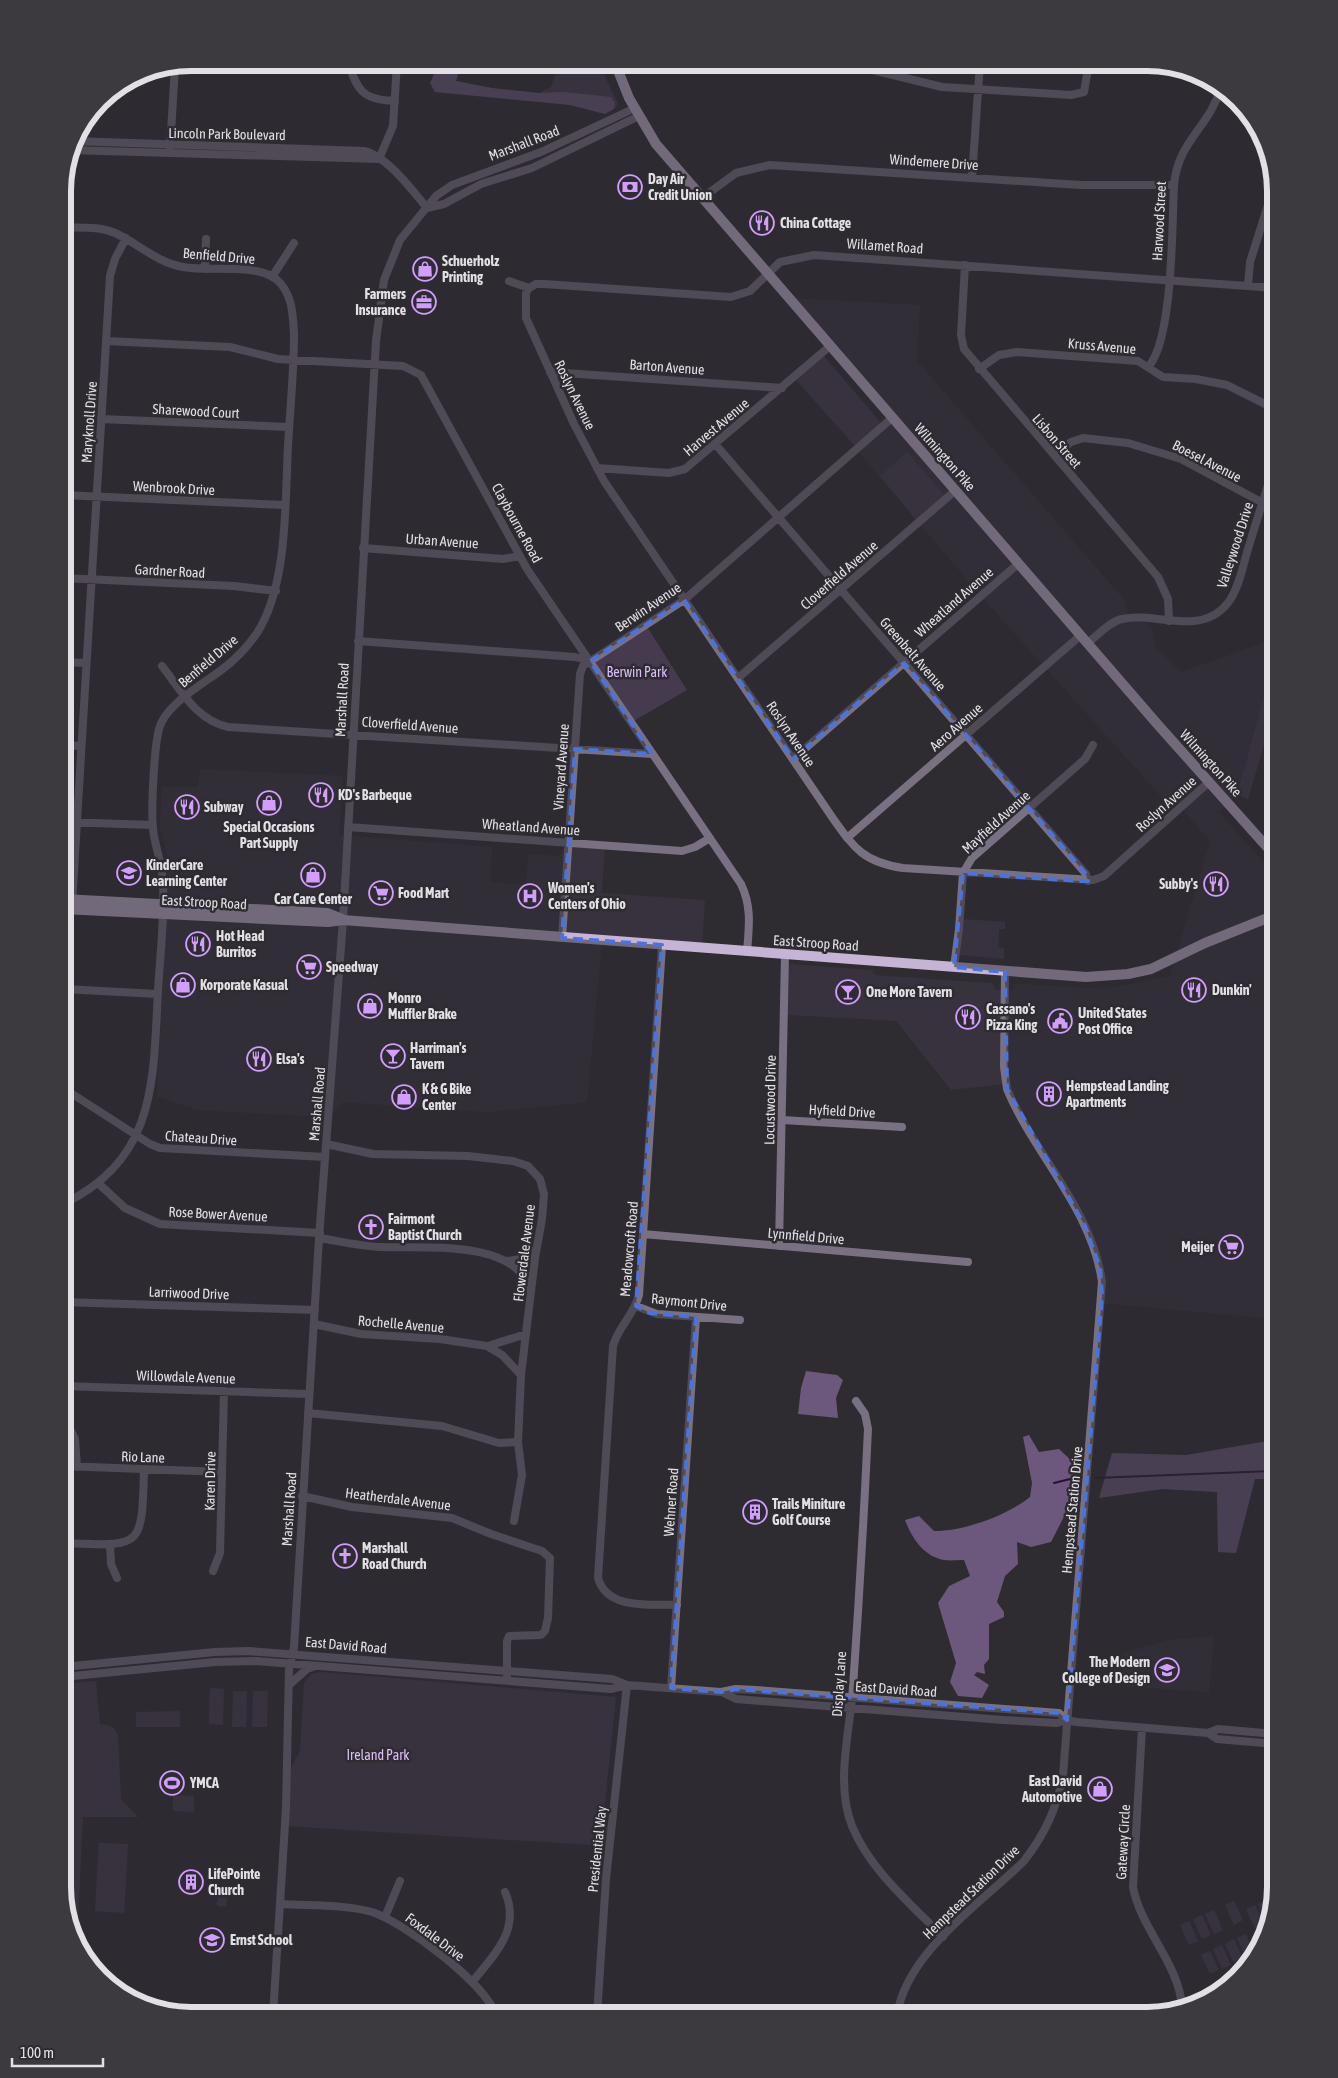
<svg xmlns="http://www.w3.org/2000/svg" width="1338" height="2078" font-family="'Asap Condensed',sans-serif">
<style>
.built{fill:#38323e}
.green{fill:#453a4e}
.forest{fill:#6c587c}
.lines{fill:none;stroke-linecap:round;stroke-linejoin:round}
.stream{stroke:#241331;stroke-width:2}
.minor{stroke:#797081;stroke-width:8}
.major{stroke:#c6b4d6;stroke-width:10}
.marked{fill:none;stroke:#4e72db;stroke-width:4;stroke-dasharray:10 6;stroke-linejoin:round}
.labels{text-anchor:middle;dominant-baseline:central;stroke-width:5;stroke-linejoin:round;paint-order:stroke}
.street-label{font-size:14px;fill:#e2e0e5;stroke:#2e2b31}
.poi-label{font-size:14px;font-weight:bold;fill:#e2e0e5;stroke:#2e2b31;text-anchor:start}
.park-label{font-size:14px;fill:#ddbdfa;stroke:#2e2b31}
.rim{fill:none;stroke:#e2e0e5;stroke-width:6}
</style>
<rect width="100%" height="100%" fill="#2e2b31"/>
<path class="built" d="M789 298 920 305 917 361 1126 602 1127 613 1151 626 1156 648 1181 672 1275 639V655L1237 795 1219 812 1275 876V1319L1102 1303 1092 1241 1006 1084 951 1090 896 1021 787 1015 788 969 790 964 872 970 875 975 992 983 996 990H1014L1015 986 1019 984 1107 989 1170 976 1210 841 1182 808 1176 813 981 596 857 450 892 418Z
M200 769 343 776 339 835 492 847 490 882 526 885 528 854 560 856 568 842 605 845 602 893 705 900 702 949 602 941 587 1102 487 1112 343 1102 328 1117 197 1110 157 1096 169 863 160 827 162 787H198Z
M1214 1636 1209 1692 1123 1686 1122 1654 1168 1640Z"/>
<path class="green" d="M600 66 618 104 614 109 615 103 539 93 551 87 556 73 560 71Z
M824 356 881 423 856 447 796 380Z
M907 452 945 496 917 521 880 476Z
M646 625 687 690 632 722 590 661Z
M1275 655V708L1248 799 1237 795Z
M962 919 1005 922V929H999L998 947 1004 948V959L960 955Z
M321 1672 616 1697 603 1821 611 1828 609 1846 285 1826 287 1775 300 1751 304 1683 311 1674Z
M96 1681 100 1724C109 1725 115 1726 118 1736L121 1799 138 1817H83L77 1945 63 1887V1684Z
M210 1688 224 1689 223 1725 209 1724Z
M233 1691H247L246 1727H232Z
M253 1691H268L267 1727H252Z
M180 1711V1727H136V1712Z
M173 1795 194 1796V1812L173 1811Z
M99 1843 128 1844 124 1913 95 1911Z
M225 1892 227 1894 226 1907 218 1906 216 1903 220 1895Z
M1267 1900 1270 1906 1265 1921 1258 1904Z
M1234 1901 1243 1920 1234 1925 1225 1905Z
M1255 1905 1264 1925 1255 1929 1246 1909Z
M1214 1910 1223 1930 1214 1934 1205 1914Z
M1202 1915 1211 1935 1202 1939 1193 1919Z
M1189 1921 1198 1941 1189 1945 1180 1925Z
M1246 1934 1255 1954 1246 1958 1237 1938Z
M1234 1939 1243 1959 1234 1963 1225 1944Z
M1222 1945 1231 1965 1222 1969 1213 1949Z
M1210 1951 1219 1970 1210 1974 1201 1955Z"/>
<path class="forest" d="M439 63H475L460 67 456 81 492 88 539 93 563 92 611 97 615 103 614 109 605 114 570 105 435 92 430 83Z
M806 1371 837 1375 843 1380 836 1398 838 1418 798 1414 801 1388Z
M1029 1435 1039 1452 1059 1449 1075 1464 1071 1503 1051 1542 1031 1547 1017 1542 1018 1564 1005 1576 997 1602 1004 1612V1617L989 1624V1659L984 1665 985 1674 977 1672 974 1675 989 1685 982 1698 958 1696 950 1682 956 1663 938 1603 949 1586 970 1576 964 1560C958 1560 950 1561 944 1560 923 1556 912 1538 905 1520L919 1516 934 1531C965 1531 1006 1516 1030 1497L1032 1483 1023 1437Z
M1268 1441 1275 1449V1468L1269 1479H1255L1236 1553 1218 1552 1217 1492 1162 1489 1099 1498 1112 1453 1186 1455Z"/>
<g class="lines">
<path class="stream" d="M1095 1478 1275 1471
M1054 1483 1078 1477"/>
<path class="minor" d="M348 63C358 91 363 100 395 101
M844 63 942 87 1071 95 1084 92 1089 63
M72 141 364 151C387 156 413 191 427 208
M170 149 175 66
M70 150 379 159
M379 159 393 126 397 63
M972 177 980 63
M702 198 736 173 770 165 1081 185H1174
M427 208 444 204 481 184 532 168 639 116
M965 265 961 335 964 349 1158 577 1168 599 1169 621
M205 269 206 239
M272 277 294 243
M509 281 529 288 536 284H544L731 297 750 291 780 262 814 255 1275 288
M1248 285 1250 262 1274 186
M529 288 526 293V318L574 424 604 481 832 817C854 848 863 862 903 868L1093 880 1104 876 1209 782
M106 341 230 347 278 359 403 366 421 375 527 569 741 884C752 907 749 927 747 952
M1149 366C1173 338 1172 225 1174 185 1178 140 1210 127 1221 87
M979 369 999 355 1017 352 1138 361 1163 377 1196 379 1227 385 1275 409
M550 372 782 388
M101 419 289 427
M716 445 1086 874 1088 881
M1054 455 1071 442 1083 438 1128 443 1181 459 1263 503
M597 468 669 473 685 469 830 346
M63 495 284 505
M363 548 503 559 520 556
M63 578 234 586 276 591
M358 641 575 657 590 661
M1088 643C1098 635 1109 622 1122 619 1158 611 1203 639 1230 600 1240 585 1243 564 1249 546 1257 518 1267 490 1275 462
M63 662 86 663
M162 666C181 690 196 720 228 727L652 754
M738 678 956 490
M63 745 81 746
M793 759 1019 563
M63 822 153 825
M348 827 682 851 695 847 710 838
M847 838 1081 635
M72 904 110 276 115 259 126 238
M562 938 580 674 583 666 684 600 892 418
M662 946 639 1295C634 1315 618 1327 613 1346L598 1578C607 1610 650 1604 677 1605
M954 967 959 929 963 873 972 858 1085 759 1093 745
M63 989 158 994
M63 1088 150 1144 160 1148 325 1157
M782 1120 902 1127
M326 1144 373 1154 468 1156 513 1161 528 1166 540 1179 544 1194 542 1219 535 1258 521 1375 518 1442 522 1475 514 1521
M98 1183 125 1208 160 1224 320 1233
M63 1204C157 1159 153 1081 158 991 160 955 165 917 163 881 162 863 155 847 153 829 151 810 154 748 159 729 165 704 205 683 224 668 237 658 248 646 257 633 288 585 285 502 288 446 290 409 294 372 294 335 293 316 293 293 276 279 255 263 209 272 183 267 156 262 139 244 115 233 99 226 80 228 63 227
M643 1234 968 1262
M319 1238C339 1241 360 1246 380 1247 421 1249 516 1238 530 1290
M779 1246 785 955
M508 1261 526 1258 536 1249
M63 1302 315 1310
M636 1306 657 1314 740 1320
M314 1324 361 1334 440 1339 487 1346 502 1355 521 1375
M488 1346 526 1334
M63 1386 309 1394
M856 1401 865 1414 868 1429C864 1515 859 1601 853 1687 850 1731 835 1783 852 1826 870 1870 910 1903 943 1937
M308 1413 442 1426 499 1443 518 1442
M63 1414 75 1439 77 1467
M63 1466 222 1472
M302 1496 352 1507 452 1518 491 1534 542 1551 550 1558 548 1618 545 1631 541 1635 509 1636 507 1641V1675
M63 1543C142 1546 142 1550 144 1469
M110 1545 111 1564 117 1578
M213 1571 220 1553 224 1391
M1275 1640V1586
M63 1667 215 1652 248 1651 612 1679 627 1685
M63 1677 215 1662 256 1661 611 1689 627 1685 721 1692 736 1689 756 1690 1059 1713 1067 1720 1076 1722 1208 1733 1218 1729 1275 1734
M289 1685 307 1669 315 1666
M671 1688 696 1317
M722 1692 736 1699 1003 1720 1057 1723 1067 1720
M1142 1728 1133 1887C1141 1930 1179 1963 1182 2007
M1208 1733 1217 1739 1275 1744
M280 1904C310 1906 343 1904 372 1912 405 1923 484 1982 496 2015
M385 1917 400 1881
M473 1981C495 1954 521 1929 505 1892
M273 2015 286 1808 289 1669 294 1647 319 1238 343 920 376 341 384 280 400 240 436 196 452 185 541 152 635 108
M597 2015 606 1879 627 1685
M897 2015C907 1952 980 1904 1024 1861 1045 1834 1057 1808 1063 1775L1102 1282C1092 1209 1034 1154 1007 1089L1004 1067 1005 972"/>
<path class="major" d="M615 63 629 98 656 144 1159 726 1275 856
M63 899 327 913 342 919
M63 909 328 922 343 920 1086 977 1128 974 1151 969 1205 943 1275 915"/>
</g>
<path d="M0 0H1338V2078H0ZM684 600 793 759 904 663 1086 874 1088 881H1080L963 873 954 967 1005 972 1007 1089 1085 1226 1100 1268 1102 1296 1067 1720 1059 1713 736 1689 721 1692 671 1688 696 1317 650 1313 636 1306 662 945 562 938 575 749 652 754 590 661Z" fill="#2e2b31" fill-opacity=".55" fill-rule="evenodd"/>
<path class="marked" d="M684 600 793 759 904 663 1086 874 1088 881H1080L963 873 954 967 1005 972 1007 1089 1085 1226 1100 1268 1102 1296 1067 1720 1059 1713 736 1689 721 1692 671 1688 696 1317 650 1313 636 1306 662 945 562 938 575 749 652 754 590 661Z"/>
<defs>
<g id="bank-ring" transform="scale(1.25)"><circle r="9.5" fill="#2e2b31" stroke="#d29dfd" stroke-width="1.5"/><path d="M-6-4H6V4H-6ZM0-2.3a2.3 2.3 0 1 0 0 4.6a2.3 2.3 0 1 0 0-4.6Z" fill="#d29dfd"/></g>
<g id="restaurant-ring" transform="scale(1.25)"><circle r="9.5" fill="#2e2b31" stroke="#d29dfd" stroke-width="1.5"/><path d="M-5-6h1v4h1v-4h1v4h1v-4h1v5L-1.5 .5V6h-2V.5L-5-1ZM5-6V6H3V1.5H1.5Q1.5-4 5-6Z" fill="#d29dfd"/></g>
<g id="shop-ring" transform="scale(1.25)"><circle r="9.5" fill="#2e2b31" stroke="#d29dfd" stroke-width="1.5"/><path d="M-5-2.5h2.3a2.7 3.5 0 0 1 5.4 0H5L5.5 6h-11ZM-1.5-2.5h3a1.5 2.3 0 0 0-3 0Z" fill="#d29dfd"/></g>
<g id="office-ring" transform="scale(1.25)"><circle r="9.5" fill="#2e2b31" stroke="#d29dfd" stroke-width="1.5"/><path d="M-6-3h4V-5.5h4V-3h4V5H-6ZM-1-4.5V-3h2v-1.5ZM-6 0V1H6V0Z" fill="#d29dfd"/></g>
<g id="school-ring" transform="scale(1.25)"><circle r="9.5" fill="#2e2b31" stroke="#d29dfd" stroke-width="1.5"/><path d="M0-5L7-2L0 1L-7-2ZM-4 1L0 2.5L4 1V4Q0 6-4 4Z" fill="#d29dfd"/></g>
<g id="supermarket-ring" transform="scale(1.25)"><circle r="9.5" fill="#2e2b31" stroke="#d29dfd" stroke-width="1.5"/><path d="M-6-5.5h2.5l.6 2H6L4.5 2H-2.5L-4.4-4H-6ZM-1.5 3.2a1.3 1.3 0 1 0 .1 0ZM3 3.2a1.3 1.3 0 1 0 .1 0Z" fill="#d29dfd"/></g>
<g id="hospital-ring" transform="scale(1.25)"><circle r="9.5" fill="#2e2b31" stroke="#d29dfd" stroke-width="1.5"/><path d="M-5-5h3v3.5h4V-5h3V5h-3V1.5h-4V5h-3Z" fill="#d29dfd"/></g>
<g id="bar-ring" transform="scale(1.25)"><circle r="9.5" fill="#2e2b31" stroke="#d29dfd" stroke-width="1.5"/><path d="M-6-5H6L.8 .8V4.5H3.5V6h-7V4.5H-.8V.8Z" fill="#d29dfd"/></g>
<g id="civic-ring" transform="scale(1.25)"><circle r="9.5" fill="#2e2b31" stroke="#d29dfd" stroke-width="1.5"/><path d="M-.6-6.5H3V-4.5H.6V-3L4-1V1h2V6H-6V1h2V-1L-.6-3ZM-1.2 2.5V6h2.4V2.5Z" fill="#d29dfd"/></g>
<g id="building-ring" transform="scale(1.25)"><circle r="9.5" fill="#2e2b31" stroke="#d29dfd" stroke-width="1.5"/><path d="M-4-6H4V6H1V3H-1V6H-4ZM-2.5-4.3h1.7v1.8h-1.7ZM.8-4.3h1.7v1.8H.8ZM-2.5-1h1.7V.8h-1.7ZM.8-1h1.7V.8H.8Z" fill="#d29dfd"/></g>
<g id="church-ring" transform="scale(1.25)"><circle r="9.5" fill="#2e2b31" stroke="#d29dfd" stroke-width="1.5"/><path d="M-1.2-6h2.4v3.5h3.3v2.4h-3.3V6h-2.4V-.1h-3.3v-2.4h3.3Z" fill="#d29dfd"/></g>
<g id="university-ring" transform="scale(1.25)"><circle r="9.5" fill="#2e2b31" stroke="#d29dfd" stroke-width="1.5"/><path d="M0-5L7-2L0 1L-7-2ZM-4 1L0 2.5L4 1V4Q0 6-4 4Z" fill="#d29dfd"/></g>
<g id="stadium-ring" transform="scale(1.25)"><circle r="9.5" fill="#2e2b31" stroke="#d29dfd" stroke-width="1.5"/><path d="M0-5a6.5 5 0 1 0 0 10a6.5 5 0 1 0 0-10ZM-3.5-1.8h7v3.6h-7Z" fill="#d29dfd"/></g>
</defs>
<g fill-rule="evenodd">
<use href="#bank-ring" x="630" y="187"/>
<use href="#restaurant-ring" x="762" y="223"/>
<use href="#shop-ring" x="425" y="269"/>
<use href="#office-ring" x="424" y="302"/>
<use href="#restaurant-ring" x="321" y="795"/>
<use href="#shop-ring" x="269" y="803"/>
<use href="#restaurant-ring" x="187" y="807"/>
<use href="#school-ring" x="129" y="873"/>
<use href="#shop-ring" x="313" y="875"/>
<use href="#restaurant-ring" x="1216" y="884"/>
<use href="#supermarket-ring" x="381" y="893"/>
<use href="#hospital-ring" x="530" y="896"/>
<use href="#restaurant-ring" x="198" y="944"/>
<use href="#supermarket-ring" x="309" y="967"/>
<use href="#shop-ring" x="183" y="985"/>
<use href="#restaurant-ring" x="1194" y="990"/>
<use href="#bar-ring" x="848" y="992"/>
<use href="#shop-ring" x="370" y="1006"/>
<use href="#restaurant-ring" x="968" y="1017"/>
<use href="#civic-ring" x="1060" y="1021"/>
<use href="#bar-ring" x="393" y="1056"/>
<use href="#restaurant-ring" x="259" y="1059"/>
<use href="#building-ring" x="1049" y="1094"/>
<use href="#shop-ring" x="404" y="1097"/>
<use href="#church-ring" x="371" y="1227"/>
<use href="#supermarket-ring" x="1231" y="1247"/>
<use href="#building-ring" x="755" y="1512"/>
<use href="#church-ring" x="345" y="1556"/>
<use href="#university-ring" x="1167" y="1670"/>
<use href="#stadium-ring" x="172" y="1783"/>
<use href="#shop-ring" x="1100" y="1789"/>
<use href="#building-ring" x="191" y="1882"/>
<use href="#school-ring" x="212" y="1940"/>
</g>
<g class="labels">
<g class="street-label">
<text transform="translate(227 134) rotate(1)">Lincoln Park Boulevard</text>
<text transform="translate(524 143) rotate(-21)">Marshall Road</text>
<text transform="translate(934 162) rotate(4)">Windemere Drive</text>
<text transform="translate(1159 221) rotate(-87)">Harwood Street</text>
<text transform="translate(885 246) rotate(4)">Willamet Road</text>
<text transform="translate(219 256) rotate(5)">Benfield Drive</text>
<text transform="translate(1102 346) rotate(5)">Kruss Avenue</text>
<text transform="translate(667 367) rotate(4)">Barton Avenue</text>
<text transform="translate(575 395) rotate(64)">Roslyn Avenue</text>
<text transform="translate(196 411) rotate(3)">Sharewood Court</text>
<text transform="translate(89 422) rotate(-86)">Maryknoll Drive</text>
<text transform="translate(716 427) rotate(-40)">Harvest Avenue</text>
<text transform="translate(1057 441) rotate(49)">Lisbon Street</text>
<text transform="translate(945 457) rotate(49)">Wilmington Pike</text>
<text transform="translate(1207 461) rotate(27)">Boesel Avenue</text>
<text transform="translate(174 488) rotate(3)">Wenbrook Drive</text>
<text transform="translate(517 523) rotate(61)">Claybourne Road</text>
<text transform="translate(442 541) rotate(4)">Urban Avenue</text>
<text transform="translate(1235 545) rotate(-72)">Valleywood Drive</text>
<text transform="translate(170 571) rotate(3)">Gardner Road</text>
<text transform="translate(839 575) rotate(-41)">Cloverfield Avenue</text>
<text transform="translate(954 602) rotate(-41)">Wheatland Avenue</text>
<text transform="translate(648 607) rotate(-34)">Berwin Avenue</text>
<text transform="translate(913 654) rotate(49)">Greenbelt Avenue</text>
<text transform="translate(208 661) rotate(-40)">Benfield Drive</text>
<text transform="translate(342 700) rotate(-87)">Marshall Road</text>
<text transform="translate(410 725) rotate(4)">Cloverfield Avenue</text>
<text transform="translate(956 727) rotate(-41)">Aero Avenue</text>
<text transform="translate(791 734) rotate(56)">Roslyn Avenue</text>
<text transform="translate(1211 763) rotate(48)">Wilmington Pike</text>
<text transform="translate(561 767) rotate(-86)">Vineyard Avenue</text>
<text transform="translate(1166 804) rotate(-42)">Roslyn Avenue</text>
<text transform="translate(996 822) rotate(-42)">Mayfield Avenue</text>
<text transform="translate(531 827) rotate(4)">Wheatland Avenue</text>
<text transform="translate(204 902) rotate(3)">East Stroop Road</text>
<text transform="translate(816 943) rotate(4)">East Stroop Road</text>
<text transform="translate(770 1100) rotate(-89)">Locustwood Drive</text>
<text transform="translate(317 1104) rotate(-85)">Marshall Road</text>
<text transform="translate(842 1111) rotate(3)">Hyfield Drive</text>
<text transform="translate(201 1138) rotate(4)">Chateau Drive</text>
<text transform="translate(218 1214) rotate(3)">Rose Bower Avenue</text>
<text transform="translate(806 1236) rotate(5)">Lynnfield Drive</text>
<text transform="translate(629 1249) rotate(-85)">Meadowcroft Road</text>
<text transform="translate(524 1253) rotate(-83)">Flowerdale Avenue</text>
<text transform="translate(189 1293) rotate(2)">Larriwood Drive</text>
<text transform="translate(689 1302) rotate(6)">Raymont Drive</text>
<text transform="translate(401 1324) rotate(5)">Rochelle Avenue</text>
<text transform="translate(186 1377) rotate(2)">Willowdale Avenue</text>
<text transform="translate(143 1457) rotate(2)">Rio Lane</text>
<text transform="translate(210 1481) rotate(-89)">Karen Drive</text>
<text transform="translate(398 1499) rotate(7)">Heatherdale Avenue</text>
<text transform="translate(671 1502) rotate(-86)">Wehner Road</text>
<text transform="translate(289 1509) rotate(-86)">Marshall Road</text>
<text transform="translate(1072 1510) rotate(-85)">Hempstead Station Drive</text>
<text transform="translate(346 1645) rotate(5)">East David Road</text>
<text transform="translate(839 1684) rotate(-86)">Display Lane</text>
<text transform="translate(896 1689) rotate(4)">East David Road</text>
<text transform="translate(1123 1842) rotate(-87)">Gateway Circle</text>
<text transform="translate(597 1849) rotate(-84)">Presidential Way</text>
<text transform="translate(971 1892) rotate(-44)">Hempstead Station Drive</text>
<text transform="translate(435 1937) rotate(37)">Foxdale Drive</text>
</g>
<g class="poi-label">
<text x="648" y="179">Day Air<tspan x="648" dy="16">Credit Union</tspan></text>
<text x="780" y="223">China Cottage</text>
<text x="442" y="261">Schuerholz<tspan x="442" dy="16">Printing</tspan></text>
<text x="406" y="294" text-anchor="end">Farmers<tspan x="406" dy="16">Insurance</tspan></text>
<text x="338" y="795">KD's Barbeque</text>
<text x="204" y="807">Subway</text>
<text x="269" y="827" text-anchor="middle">Special Occasions<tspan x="269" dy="16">Part Supply</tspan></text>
<text x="146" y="865">KinderCare<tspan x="146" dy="16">Learning Center</tspan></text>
<text x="1198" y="884" text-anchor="end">Subby's</text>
<text x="548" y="888">Women's<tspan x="548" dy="16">Centers of Ohio</tspan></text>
<text x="398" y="893">Food Mart</text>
<text x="313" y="899" text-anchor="middle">Car Care Center</text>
<text x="216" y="936">Hot Head<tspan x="216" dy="16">Burritos</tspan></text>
<text x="326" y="967">Speedway</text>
<text x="200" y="985">Korporate Kasual</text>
<text x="1212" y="990">Dunkin'</text>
<text x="866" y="992">One More Tavern</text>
<text x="388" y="998">Monro<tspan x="388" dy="16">Muffler Brake</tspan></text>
<text x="986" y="1009">Cassano's<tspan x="986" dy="16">Pizza King</tspan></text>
<text x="1078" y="1013">United States<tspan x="1078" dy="16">Post Office</tspan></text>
<text x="410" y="1048">Harriman's<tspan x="410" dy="16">Tavern</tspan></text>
<text x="276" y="1059">Elsa's</text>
<text x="1066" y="1086">Hempstead Landing<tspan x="1066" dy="16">Apartments</tspan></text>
<text x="422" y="1089">K &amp; G Bike<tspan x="422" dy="16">Center</tspan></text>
<text x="388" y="1219">Fairmont<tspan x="388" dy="16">Baptist Church</tspan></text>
<text x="1214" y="1247" text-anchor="end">Meijer</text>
<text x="772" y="1504">Trails Miniture<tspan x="772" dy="16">Golf Course</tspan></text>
<text x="362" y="1548">Marshall<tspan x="362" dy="16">Road Church</tspan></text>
<text x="1150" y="1662" text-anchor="end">The Modern<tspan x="1150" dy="16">College of Design</tspan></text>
<text x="1082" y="1781" text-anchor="end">East David<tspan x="1082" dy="16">Automotive</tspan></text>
<text x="190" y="1783">YMCA</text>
<text x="208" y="1874">LifePointe<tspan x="208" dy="16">Church</tspan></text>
<text x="230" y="1940">Ernst School</text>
</g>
<g class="park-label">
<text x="637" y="672">Berwin Park</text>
<text x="378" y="1755">Ireland Park</text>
</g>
</g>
<path d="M0 0H1338V2078H0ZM191 71H1147A120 120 0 0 1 1267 191V1887A120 120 0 0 1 1147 2007H191A120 120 0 0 1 71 1887V191A120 120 0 0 1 191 71Z" fill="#3c393f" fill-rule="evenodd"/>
<path class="rim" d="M191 71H1147A120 120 0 0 1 1267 191V1887A120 120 0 0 1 1147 2007H191A120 120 0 0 1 71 1887V191A120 120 0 0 1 191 71Z"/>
<path d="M12 2058v8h91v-8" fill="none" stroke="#e2e0e5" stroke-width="2.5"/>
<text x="20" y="2058" font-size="15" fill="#e2e0e5" stroke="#2e2b31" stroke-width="4" paint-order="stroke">100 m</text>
</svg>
